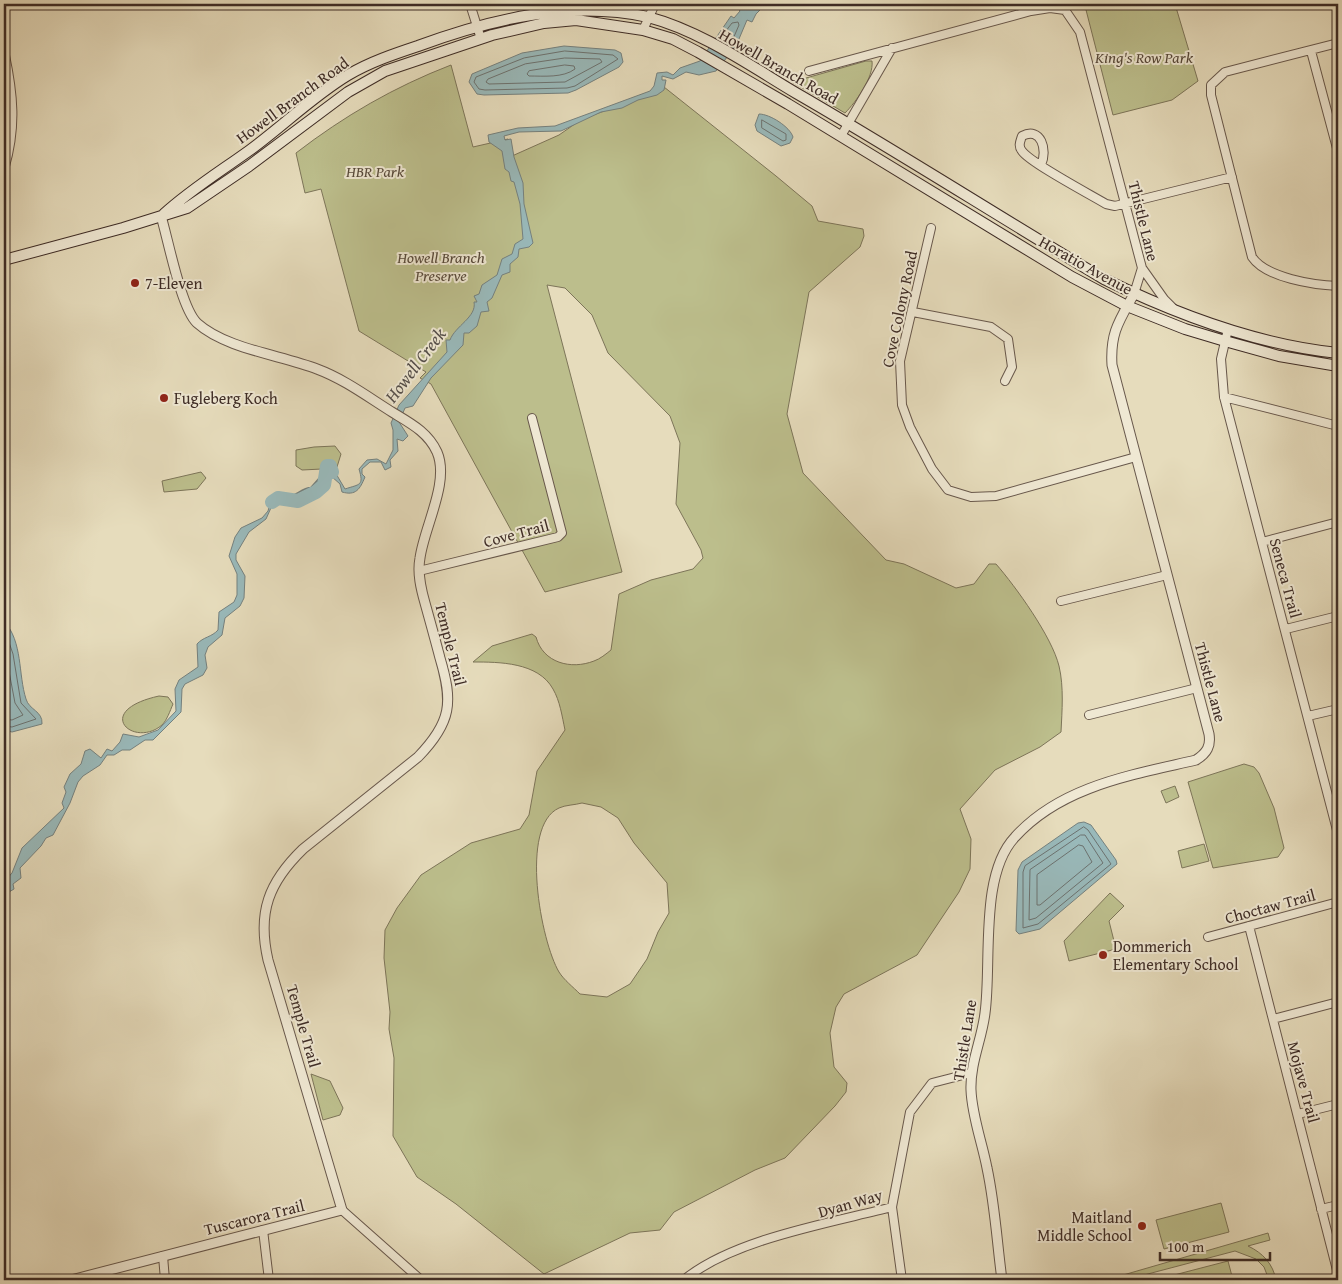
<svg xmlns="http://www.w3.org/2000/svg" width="1342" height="1284" font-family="'Gentium Book Plus',serif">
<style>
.green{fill:#bcbe8c;stroke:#7d7559;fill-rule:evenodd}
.water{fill:#99b9ba;stroke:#75817f}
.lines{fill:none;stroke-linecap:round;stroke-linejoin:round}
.shore{stroke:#6c7270;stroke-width:1}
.stream{stroke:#75817f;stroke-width:2.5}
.river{stroke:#99b9ba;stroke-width:14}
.minor-casing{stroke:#68584c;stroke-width:10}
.tertiary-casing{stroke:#68584c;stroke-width:11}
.secondary-casing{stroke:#3e2c26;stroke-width:12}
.minor{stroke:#efe8d3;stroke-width:8}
.tertiary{stroke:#efe8d3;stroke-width:9}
.secondary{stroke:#efe8d3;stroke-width:10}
.poi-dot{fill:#8f2418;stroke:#efe8d3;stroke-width:2}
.labels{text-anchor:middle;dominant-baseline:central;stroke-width:4;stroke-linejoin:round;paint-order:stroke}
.park-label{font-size:16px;font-style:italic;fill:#57493a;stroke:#efe8d3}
.street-label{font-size:16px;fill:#3e2c26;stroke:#efe8d3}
.poi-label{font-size:16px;fill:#3e2c26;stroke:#efe8d3;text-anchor:start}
.water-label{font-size:18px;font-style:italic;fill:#554f4b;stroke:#efe8d3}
</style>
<rect width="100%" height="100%" fill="#e6dcbc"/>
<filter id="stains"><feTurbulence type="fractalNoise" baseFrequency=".004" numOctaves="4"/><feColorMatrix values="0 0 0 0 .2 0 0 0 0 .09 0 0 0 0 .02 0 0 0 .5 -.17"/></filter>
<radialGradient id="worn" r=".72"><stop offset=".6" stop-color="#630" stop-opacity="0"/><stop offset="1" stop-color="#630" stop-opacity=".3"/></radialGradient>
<path class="green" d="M1094 4H1175L1198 81 1172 100 1113 115 1085 6Z
M866 61H872C874 77 856 102 845 113L792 82Z
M451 65 473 147 508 139 512 156 559 135 582 119 649 95 659 83 776 176 812 206 818 221 863 229 864 236 860 247 809 292 787 414 803 473 886 560 904 564 956 588 974 584 989 564H996C1016 587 1052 637 1059 666 1064 687 1062 711 1061 732L1040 747 995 770 960 809 971 839 970 869 959 892 917 955 844 994 836 1007 830 1033 834 1067 847 1083 846 1092 835 1106 785 1158 755 1170 674 1212 660 1230 630 1233 544 1274 456 1204 417 1177 393 1136 394 1058 389 1029 390 1012 384 958 385 930 397 908 421 875 471 843 520 829 529 815 537 771 565 730C562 716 560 701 553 689 538 662 499 662 473 662L492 646 532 634 536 637C543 663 571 670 594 661 600 659 606 654 611 650L619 594 651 580 693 569 703 558 701 550 676 504 680 443 670 416 608 353 592 315 565 288 547 285 622 572 545 592 431 384 420 378 426 372 359 331 321 189 305 193 296 153C344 116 394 87 451 65ZM582 803 601 807 618 818 634 843 667 883 669 913 658 932 647 959 630 984 607 997 580 994C573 987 564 980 559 972 541 942 519 826 559 808 565 805 575 805 582 803Z
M335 446 341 454 337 467 334 462H325L322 469 302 470 296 466V450L314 447Z
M201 472 206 478 197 489 164 492 162 481Z
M159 696 168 697 173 704C170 711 167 720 162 725 134 749 91 711 159 696Z
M1244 764 1254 767 1259 773 1274 808 1284 848 1278 857 1213 868 1188 782Z
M1175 786 1179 797 1166 803 1161 791Z
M1204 844 1209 861 1182 868 1178 851Z
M1110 893 1124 906 1109 921 1116 949 1069 961 1064 941Z
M311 1074 330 1081 343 1108 340 1115 323 1120Z
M1221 1203 1229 1232 1164 1249 1156 1220Z
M1268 1233 1270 1240 1248 1246C1263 1253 1273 1264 1276 1280H1269L1264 1267 1256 1259 1235 1251 1125 1280H1106Z
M1228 1261 1233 1280H1155Z"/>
<path class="water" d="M739 4H766L756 14 752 22 747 20 736 46 716 71 699 75 686 72 673 79 662 76V80H666L664 90 657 95 638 100 622 108 601 112 561 131 519 132 504 136 505 140 511 139 514 157 523 183 524 204 533 243 529 247 519 249 518 257 510 264V272L502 275 492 298 487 302 489 311 481 312 477 326 469 333H464L463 345 431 378 413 406 405 408 399 422 408 436 403 441 397 439 398 451 390 460 391 467 385 470 381 462H370L362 469V474L365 477C360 489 356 496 342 492L340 484 331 476 328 468 327 473 323 470 325 462 330 460 337 469 335 472 345 489C360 484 364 486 359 469L367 460 377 459 386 464 393 450V430L391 423 399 405 447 352 446 340H450C455 326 477 317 474 302H477L474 296 479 294 482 285 497 275 502 259 512 254 515 244 523 239 520 204 514 182 511 181 509 172 505 169 502 151 489 142 488 135 518 128 555 126 650 91 654 86 657 73 667 72 673 75 680 68 700 61 731 16 734 18 740 11 737 7Z
M564 46 615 50 621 53 623 62 619 67 576 90 568 93 484 95 477 94 469 82 472 74 522 53Z
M759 114C770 114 790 127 793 137L790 143 781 146 757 131 755 125Z
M282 496 288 497 289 501H274L266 519 249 532 236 554V560L245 576 244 598 240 606 225 618 222 635 208 647 205 655 207 668 203 675 185 684 182 689 181 712 153 740H145L130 750H122L114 755H107L100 765 83 776 78 782 70 803 53 835 46 838 41 846 20 868 21 878 13 884 14 889 4 895V882L12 873 22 848 64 808 62 803 66 792 64 787 70 774 81 764 85 751 90 749 101 758 107 749 112 751 120 742 123 734 139 737 158 730 176 711 175 689 179 680 198 667 197 644C203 637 212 637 218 630L219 612 234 602 237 595V574L229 556 235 537 241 528 262 518 268 511 271 500Z
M4 621C23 642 18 674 26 699 29 710 43 711 42 724L12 732 4 730Z
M1084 822 1091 825 1116 860 1117 864 1040 929 1019 934 1016 931 1018 870 1022 862 1078 823Z"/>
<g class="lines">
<path class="shore" d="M719 40 732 23 738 22 739 25 730 46
M565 51 613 55 618 59 575 86 567 88 485 90 479 89 474 82 476 77 524 58Z
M565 58 600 59 602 62 565 82 489 84 486 82 488 79 525 64Z
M565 65 574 66 575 69C563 78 544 76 529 76L527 74 529 71Z
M762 120 786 134V140L783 141 762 128Z
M4 628 13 654 21 703 36 719 12 727 4 726
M4 645 15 703 23 715 12 720 4 719
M1084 827 1088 830 1111 864 1038 924 1023 928V872L1025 866Z
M1081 835H1085L1103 863 1036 918 1029 920 1030 870Z
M1079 845 1083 846 1092 862 1040 905H1037V875Z"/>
<path class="stream" d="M285 497C295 499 301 488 311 488L326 471"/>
<path class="river" d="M272 502 278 498 298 501 316 492 324 485 327 466H330L332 472"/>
<g class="minor-casing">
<path id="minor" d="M470 4 481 39
M1065 10 1080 32 1142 268 1134 294
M643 30 655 4
M1338 43 1225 72 1211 85V95L1252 257C1266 278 1314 285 1338 286
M1311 51 1338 152
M809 71 1031 11 1050 8 1065 10
M841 136 892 48
M1041 165C1048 150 1041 126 1022 136 1020 142 1018 146 1022 151 1029 162 1091 195 1106 204L1115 206 1232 177
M931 228 900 361 902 405 910 427 932 469 948 490 971 497 996 496 1136 457
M1142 268 1164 299 1173 308
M913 312 991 327 1008 339 1012 367 1005 381
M1228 329 1221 359 1224 397 1338 834
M1224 397 1338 426
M1262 542 1338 522
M419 571 558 537 562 533 532 418
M1061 601 1167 575
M1286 629 1338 616
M1089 715 1197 688
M1308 716 1338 709
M1249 926 1338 1274
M1208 937 1338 902
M1273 1019 1338 1002
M1298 1114 1338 1104
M1321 1209 1338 1205
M342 1210 421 1280
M263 1230 269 1280
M163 1256 165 1280
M4 1269 6 1280
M685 1279C734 1239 830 1223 892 1207
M902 1280 892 1207 910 1112 932 1083 971 1073"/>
</g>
<g class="tertiary-casing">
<path id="tertiary" d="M4 53C13 95 16 127 4 168
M71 1280 342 1210 268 960C257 912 269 882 303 849L418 757C452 722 453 702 440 658 435 639 430 621 425 603 421 589 417 573 420 558 424 527 450 482 437 452 428 432 410 423 392 412 368 397 344 379 317 369 281 355 226 349 197 323 181 308 168 239 161 216
M1002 1280C997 1243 995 1205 987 1168 982 1142 972 1116 971 1090 970 1063 982 1039 985 1013 992 962 979 875 1015 837 1061 786 1132 775 1196 760 1207 753 1211 746 1209 734L1112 365C1110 333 1119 321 1134 294"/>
</g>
<g class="secondary-casing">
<path id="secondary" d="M164 214C190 190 221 171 250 150 283 126 313 96 348 75 370 62 394 54 418 46 491 19 570 0 648 17 701 31 749 65 796 93 900 153 1001 218 1104 279 1176 314 1257 345 1338 353
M4 260 123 228 187 208 249 166 348 92 385 71 492 35 544 23 576 20 643 30 673 39 698 52 788 104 1072 277 1127 306 1185 329 1225 341 1279 356 1338 366"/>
</g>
<use href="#minor" class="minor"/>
<use href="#tertiary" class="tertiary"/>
<use href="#secondary" class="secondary"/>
</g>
<g class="poi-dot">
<circle cx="135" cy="283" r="5"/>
<circle cx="164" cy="398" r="5"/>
<circle cx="1103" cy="955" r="5"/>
<circle cx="1142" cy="1226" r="5"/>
</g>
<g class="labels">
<g class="park-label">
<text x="1144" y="57">King's Row Park</text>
<text x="375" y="171">HBR Park</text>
<text x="441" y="257">Howell Branch<tspan x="441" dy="18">Preserve</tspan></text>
</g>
<g class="street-label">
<text transform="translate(779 66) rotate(30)">Howell Branch Road</text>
<text transform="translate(292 100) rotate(-36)">Howell Branch Road</text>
<text transform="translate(1144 221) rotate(76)">Thistle Lane</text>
<text transform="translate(1086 265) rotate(29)">Horatio Avenue</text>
<text transform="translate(899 309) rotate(-78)">Cove Colony Road</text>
<text transform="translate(516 533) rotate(-15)">Cove Trail</text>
<text transform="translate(1286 578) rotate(75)">Seneca Trail</text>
<text transform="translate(451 644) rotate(76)">Temple Trail</text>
<text transform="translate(1211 682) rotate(75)">Thistle Lane</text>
<text transform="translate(1270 906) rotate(-15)">Choctaw Trail</text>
<text transform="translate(304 1026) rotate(74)">Temple Trail</text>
<text transform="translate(964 1040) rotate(-81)">Thistle Lane</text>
<text transform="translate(1304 1082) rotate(75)">Mojave Trail</text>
<text transform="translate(850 1203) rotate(-16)">Dyan Way</text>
<text transform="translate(254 1217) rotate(-14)">Tuscarora Trail</text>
</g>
<g class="poi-label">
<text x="145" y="283">7-Eleven</text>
<text x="174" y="398">Fugleberg Koch</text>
<text x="1113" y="946">Dommerich<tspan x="1113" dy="18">Elementary School</tspan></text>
<text x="1132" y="1217" text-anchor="end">Maitland<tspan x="1132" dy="18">Middle School</tspan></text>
</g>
<g class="water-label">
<text transform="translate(415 365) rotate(-53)">Howell Creek</text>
</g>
</g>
<rect width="1342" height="1284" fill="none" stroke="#e6dcbc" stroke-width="20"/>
<rect x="5" y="5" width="1332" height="1274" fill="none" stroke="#3e2c26" stroke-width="2.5"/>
<rect x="10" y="10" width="1322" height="1264" fill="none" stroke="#3e2c26"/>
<path d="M1160 1252v8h110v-8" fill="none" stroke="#3e2c26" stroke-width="2.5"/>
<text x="1167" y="1252" font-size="15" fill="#3e2c26" stroke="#efe8d3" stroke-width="4" paint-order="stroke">100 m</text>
<rect width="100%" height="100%" filter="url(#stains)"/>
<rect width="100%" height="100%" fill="url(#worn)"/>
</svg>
